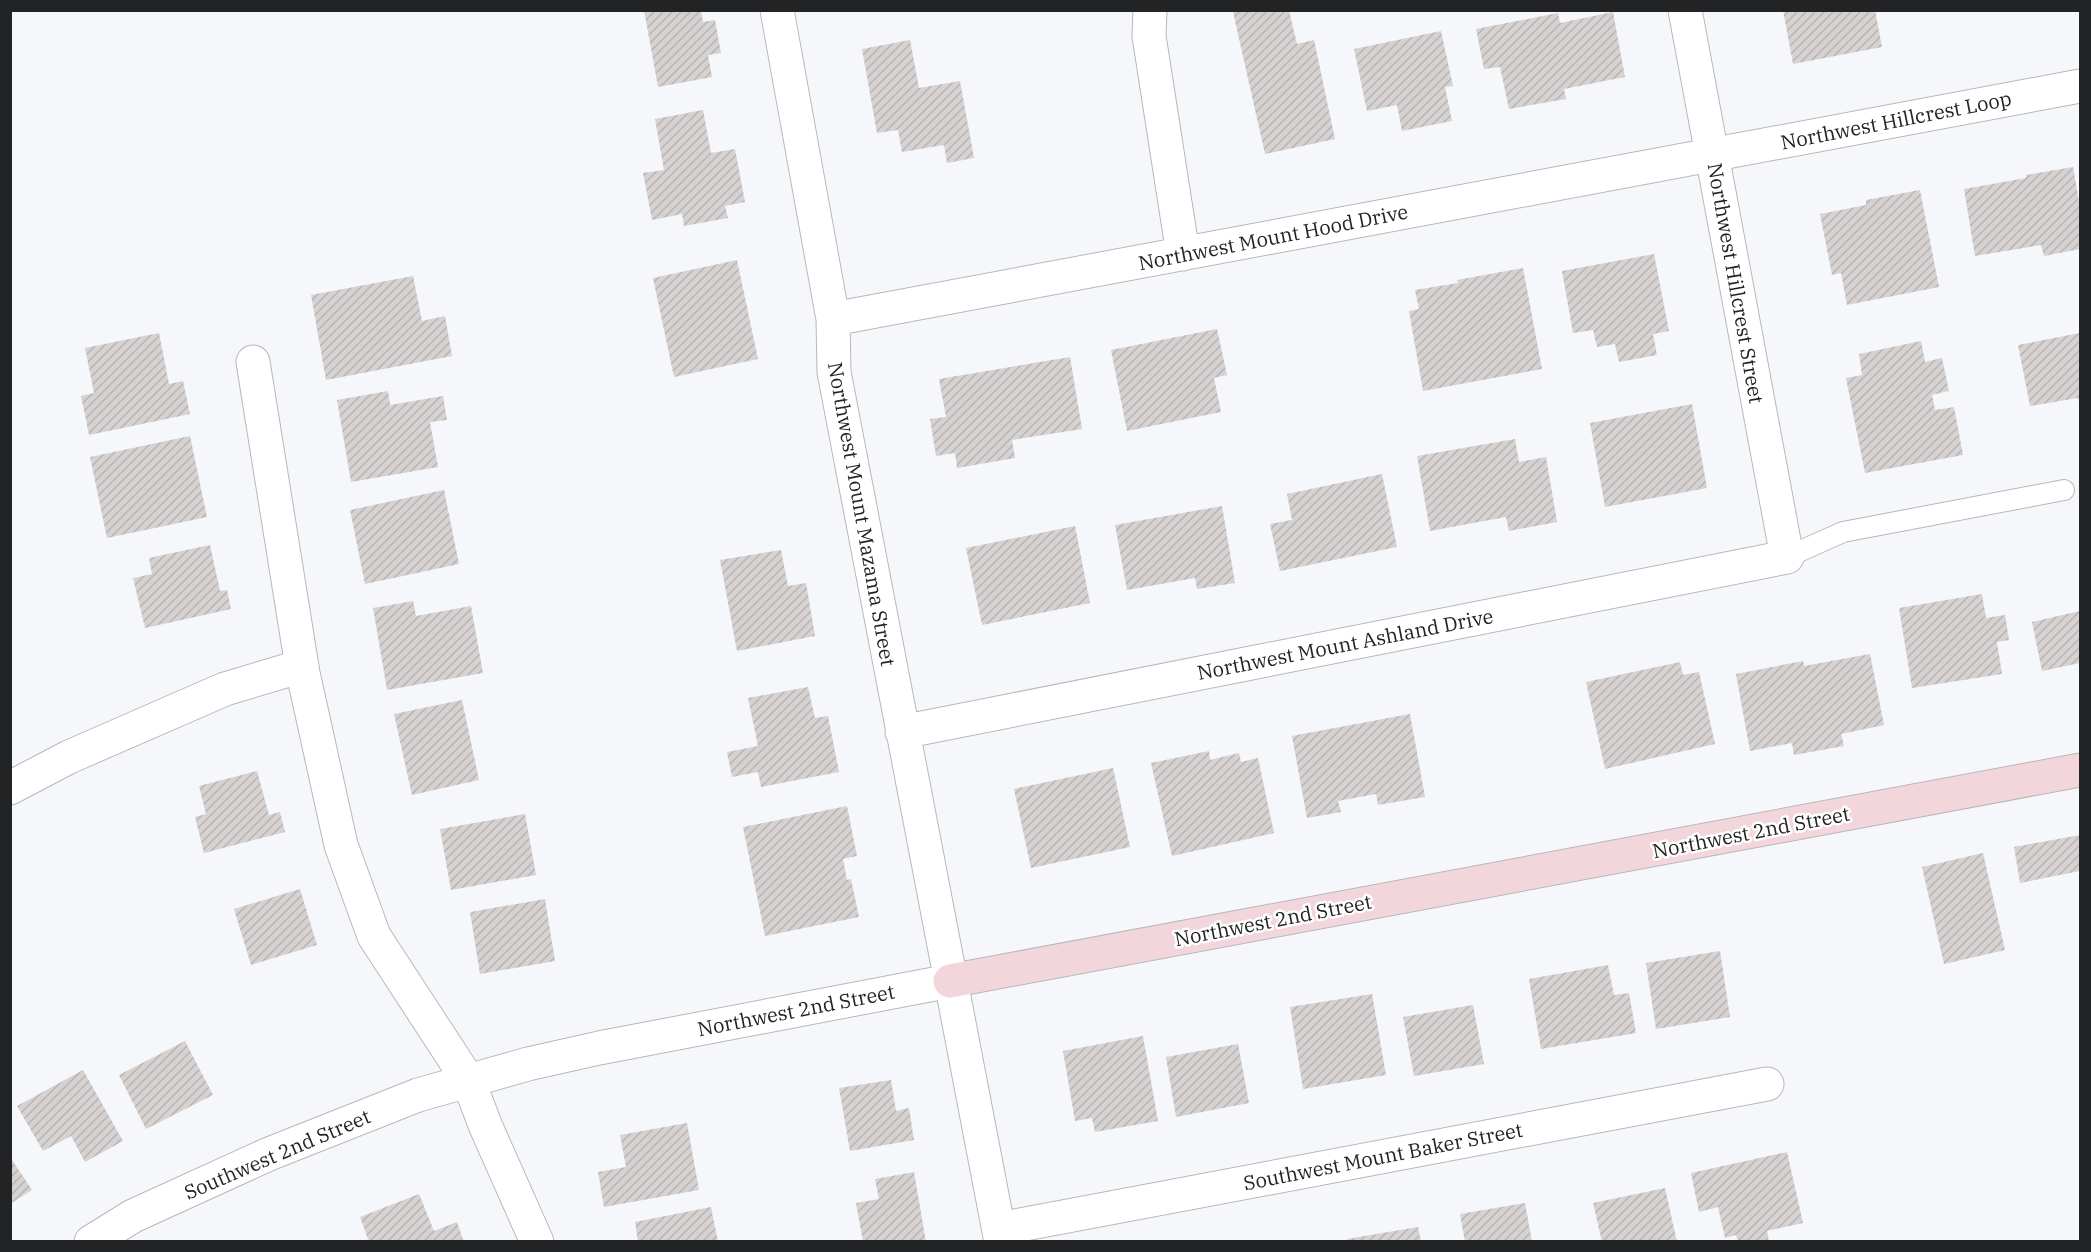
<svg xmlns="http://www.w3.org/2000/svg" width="2091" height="1252" font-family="'IBM Plex Serif',serif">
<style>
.building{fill:url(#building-hatch)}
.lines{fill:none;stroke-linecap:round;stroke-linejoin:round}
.lane-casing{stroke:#b7b8ba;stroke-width:22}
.street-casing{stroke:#b7b8ba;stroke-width:35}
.secondary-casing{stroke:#b7b8ba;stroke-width:35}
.lane{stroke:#fff;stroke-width:20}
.street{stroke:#fff;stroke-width:33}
.secondary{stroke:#f3d6dc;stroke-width:33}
.labels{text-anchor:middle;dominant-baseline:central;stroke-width:5;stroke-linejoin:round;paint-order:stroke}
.street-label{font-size:20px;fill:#222324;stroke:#fff}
</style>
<defs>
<pattern id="building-hatch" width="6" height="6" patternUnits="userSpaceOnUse" patternTransform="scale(1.5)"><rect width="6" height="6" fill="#d5d2d1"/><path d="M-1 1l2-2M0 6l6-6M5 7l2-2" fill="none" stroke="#b7b4b3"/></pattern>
</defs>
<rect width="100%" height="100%" fill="#f6f7fa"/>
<path class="building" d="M644 10H701L703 22 715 20 721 53 708 55 712 77 658 87Z
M1238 10H1289L1297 44 1314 40 1335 139 1265 154 1233 12Z
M1783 10H1875L1882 47 1793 64Z
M1613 12 1625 77 1564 89 1566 99 1509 109 1500 67 1484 69 1476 29 1558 13 1560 23Z
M1441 31 1453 86 1445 87 1452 121 1402 131 1397 105 1367 111 1354 49Z
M910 40 919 88 960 81 974 158 947 163 944 145 902 152 898 130 877 133 862 49Z
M703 110 711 153 735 149 745 202 725 206 728 218 684 226 682 214 652 220 643 173 664 170 655 119Z
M2073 167 2080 207V249L2044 256 2041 245 1975 256 1964 189 2026 178V175Z
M1920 190 1939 287 1847 305 1841 273 1832 275 1820 214 1866 205V200Z
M1654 254 1669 331 1653 334 1657 355 1619 362 1615 344 1597 347 1593 330 1573 333 1562 271Z
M737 260 758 359 674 377 653 278Z
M1523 268 1542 369 1423 391 1409 311 1419 309 1415 290 1458 283 1457 280Z
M413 276 422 321 445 316 452 356 326 380 311 295Z
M1217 329 1227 375 1214 378 1221 412 1127 431 1111 350Z
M159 333 169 384 183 381 190 414 89 435 81 396 94 393 85 348Z
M2080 333V405L2078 398 2030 406 2018 345Z
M1921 341 1925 362 1942 358 1949 391 1932 395 1935 410 1954 407 1963 455 1865 473 1846 378 1862 375 1859 354Z
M1070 357 1082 429 1012 440 1015 458 957 468 955 453 936 456 930 419 946 417 939 379Z
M388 391 390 405 443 396 447 420 430 422 438 467 351 482 337 400Z
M1692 404 1707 488 1605 507 1590 423Z
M190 436 207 517 107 538 90 457Z
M1515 439 1519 462 1546 457 1557 522 1509 531 1506 517 1430 531 1417 456Z
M1382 474 1397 547 1280 571 1270 524 1292 520 1287 494Z
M444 490 459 564 365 584 350 510Z
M1222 506 1235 583 1197 589 1195 578 1127 590 1115 525Z
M1075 526 1090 603 982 625 966 548Z
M210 545 220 591 227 590 231 609 145 628 133 578 152 574 149 558Z
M781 550 788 586 806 583 815 636 737 651 720 560Z
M1982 594 1986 618 2005 615 2009 640 1997 642 2002 674 1912 688 1899 608Z
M413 601 416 616 471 606 483 673 387 690 373 608Z
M2080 611V663L2042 671 2032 622Z
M1870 654 1884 725 1841 734 1844 746 1794 755 1792 743 1750 751 1736 674 1803 661 1804 666Z
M1680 662 1683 675 1699 672 1715 744 1605 769 1586 682Z
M808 687 815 718 828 716 839 772 761 787 758 772 732 777 727 752 758 746 748 698Z
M462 700 479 780 412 795 394 714Z
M1410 714 1425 797 1378 805 1376 794 1338 801 1341 812 1307 818 1292 736Z
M1209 751 1210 760 1239 753 1241 762 1258 758 1274 833 1172 856 1151 763Z
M1113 768 1130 847 1031 868 1014 789Z
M257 771 269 815 280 812 285 832 204 853 195 817 206 814 199 786Z
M847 806 857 856 843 859 847 880 851 879 859 917 765 936 743 827Z
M525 814 536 875 451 890 440 829Z
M2080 835V871L2020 883 2014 847Z
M1983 853 2005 950 1944 964 1922 867Z
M300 889 317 945 251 965 234 909Z
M545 899 555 961 480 974 470 912Z
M1720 951 1730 1017 1656 1029 1646 963Z
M1608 965 1614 995 1629 993 1636 1033 1541 1049 1529 979Z
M1372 994 1386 1075 1303 1089 1290 1007Z
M1473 1005 1484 1064 1414 1076 1403 1017Z
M1143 1036 1158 1121 1095 1132 1092 1118 1075 1121 1063 1051Z
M185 1041 213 1095 146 1129 119 1075Z
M1238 1044 1249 1103 1176 1117 1166 1057Z
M83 1070 123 1141 85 1162 71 1136 43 1151 17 1106Z
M891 1080 896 1111 909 1108 914 1140 850 1151 839 1088Z
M687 1123 699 1190 604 1207 598 1172 626 1167 620 1135Z
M1787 1152 1803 1223 1767 1231 1769 1242H1738L1736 1235 1725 1238 1718 1207 1699 1212 1691 1173Z
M10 1157 32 1190 10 1204Z
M914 1172 926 1242H863L856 1203 879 1199 875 1179Z
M1665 1188 1677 1242H1602L1593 1203Z
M419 1194 434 1231 457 1222 464 1242H369L360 1217Z
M1525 1203 1532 1242H1465L1460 1214Z
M711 1207 718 1242H638L635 1222Z
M1418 1227 1421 1242H1347V1239Z"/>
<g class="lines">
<g class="lane-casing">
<path id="lane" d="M1787 557 1843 532 2064 490"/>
</g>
<g class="street-casing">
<path id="street" d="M777 10 833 319 834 372 1001 1242
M1150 10 1149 36 1183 254
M833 319 2080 86
M253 362 303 673 341 845 374 936 468 1080 486 1127 537 1242
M902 732 1787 557 1685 10
M10 788 69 757 225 689 302 666
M999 1229 1767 1084
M91 1242 133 1216 269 1154 418 1095 528 1064 599 1048 950 981"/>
</g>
<g class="secondary-casing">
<path id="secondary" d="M950 981 2080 770"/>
</g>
<use href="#lane" class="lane"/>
<use href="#street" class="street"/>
<use href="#secondary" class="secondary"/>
</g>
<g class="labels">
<g class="street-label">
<text transform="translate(1896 120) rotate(-11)">Northwest Hillcrest Loop</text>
<text transform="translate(1273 237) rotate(-11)">Northwest Mount Hood Drive</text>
<text transform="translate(1736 283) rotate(80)">Northwest Hillcrest Street</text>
<text transform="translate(862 514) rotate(80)">Northwest Mount Mazama Street</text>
<text transform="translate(1345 644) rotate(-11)">Northwest Mount Ashland Drive</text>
<text transform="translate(1751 832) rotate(-11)">Northwest 2nd Street</text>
<text transform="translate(1273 920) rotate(-11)">Northwest 2nd Street</text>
<text transform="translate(796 1010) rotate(-11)">Northwest 2nd Street</text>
<text transform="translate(277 1154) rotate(-23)">Southwest 2nd Street</text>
<text transform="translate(1383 1156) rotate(-11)">Southwest Mount Baker Street</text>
</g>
</g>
<rect width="2091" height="1252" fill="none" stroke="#222324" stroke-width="24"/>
</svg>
